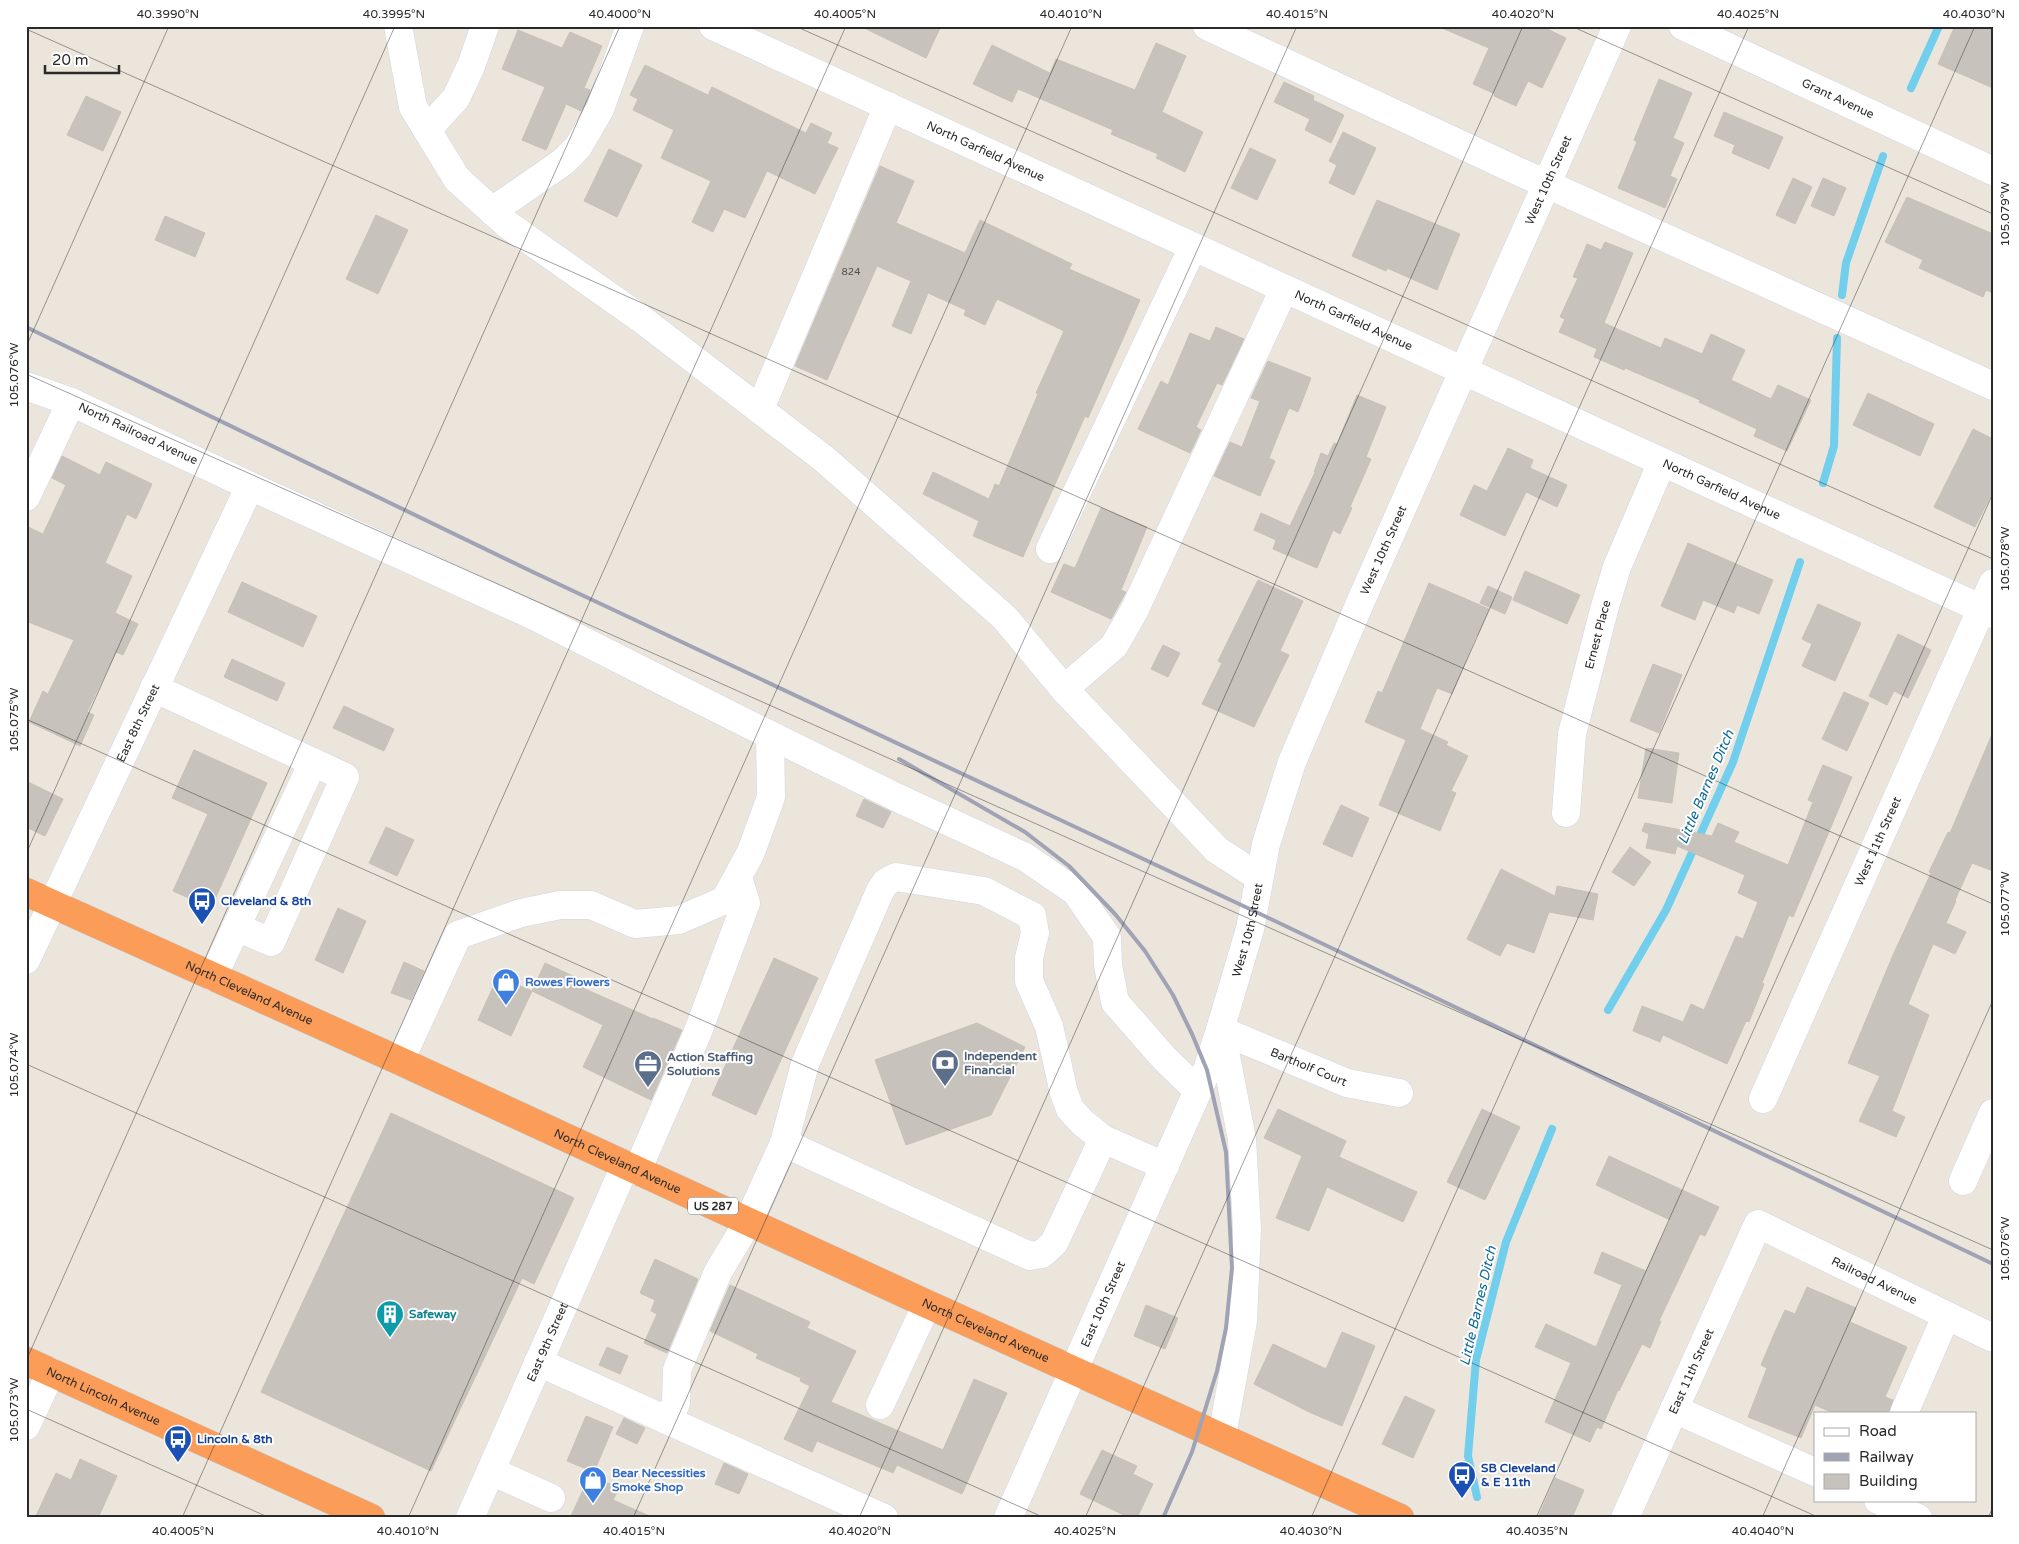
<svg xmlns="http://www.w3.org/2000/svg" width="2019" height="1544" font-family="'Varela Round',sans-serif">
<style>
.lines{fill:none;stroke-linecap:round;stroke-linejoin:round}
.stream{stroke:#71ceec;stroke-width:8}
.building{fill:#c7c2bc;stroke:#c7c1b6}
.minor-casing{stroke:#d2d5e3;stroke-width:29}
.highway-casing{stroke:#c3c3c3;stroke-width:29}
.minor{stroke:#fff;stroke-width:28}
.highway{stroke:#fb9c58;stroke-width:28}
.rail{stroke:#9fa3b4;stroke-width:4}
.ticks{fill:none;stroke:#2a2a2a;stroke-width:1;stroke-opacity:0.45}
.labels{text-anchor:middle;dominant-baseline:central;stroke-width:4;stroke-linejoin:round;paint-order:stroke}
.number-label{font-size:10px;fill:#51504e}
.shield{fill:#fff;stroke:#6a6a6a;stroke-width:1}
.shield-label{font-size:11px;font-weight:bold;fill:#2a2a2a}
.street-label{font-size:12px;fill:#2a2a2a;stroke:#fff}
.transit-label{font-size:12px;font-weight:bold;fill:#164399;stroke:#fff;text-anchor:start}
.shop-label{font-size:12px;font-weight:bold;fill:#366cbe;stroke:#fff;text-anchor:start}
.service-label{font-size:12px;font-weight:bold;fill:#4e5e75;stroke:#fff;text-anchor:start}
.culture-label{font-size:12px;font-weight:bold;fill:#0d838f;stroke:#fff;text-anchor:start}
.water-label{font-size:14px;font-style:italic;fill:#0f6c99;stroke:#fff}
.neatline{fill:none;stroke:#2a2a2a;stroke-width:2}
.ticks-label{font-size:12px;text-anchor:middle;fill:#2a2a2a}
</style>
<rect width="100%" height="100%" fill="#ece5dc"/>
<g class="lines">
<path class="stream" d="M1911 88 1939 26
M1842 295 1846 263 1883 156
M1823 483 1834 446 1837 338
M1608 1010 1666 910 1733 762 1800 562
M1477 1497 1468 1456 1476 1360 1506 1242 1552 1129"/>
</g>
<path class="building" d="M860 26H941L926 58Z
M1437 26H1541L1566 38 1542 88 1528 81 1516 106 1494 96 1495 94 1473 84 1489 48Z
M1955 26H1993V88L1938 64Z
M518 30 562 48 570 32 602 46 584 88 590 90 586 102 581 111 566 104 546 150 522 140 545 87 502 69Z
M1156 43 1186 56 1162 112 1203 132 1185 172 1156 158 1158 154 1111 134 1113 130 1069 111 1018 89 1012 102 973 84 992 45 1050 73 1056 59 1135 90Z
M645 65 708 95 712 87 806 133 811 123 832 133 827 143 838 148 815 194 767 171 745 218 724 209 713 232 692 222 711 181 661 158 674 130 633 110 638 99 630 95Z
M1659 79 1692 93 1673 138 1684 143 1670 176 1677 179 1665 208 1618 188 1637 142 1634 140Z
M1284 82 1314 96 1313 100 1344 115 1331 143 1305 130 1310 119 1274 102Z
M86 96 121 112 103 151 67 135Z
M1724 112 1783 137 1769 169 1732 153 1735 145 1714 136Z
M1343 132 1376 148 1354 195 1329 183 1337 165 1329 161Z
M1250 148 1276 160 1257 200 1231 188Z
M609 149 642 165 617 217 584 201Z
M880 166 914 181 896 223 965 253 980 220 1072 264 1069 269 1140 300 1088 418 1085 416 1023 557 973 536 979 521 923 494 933 472 989 499 995 484 999 486 1038 394 1036 393 1064 331 997 299 985 325 964 315 966 310 928 293 911 334 892 326 911 281 877 266 827 380 795 366Z
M1793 178 1812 187 1795 224 1776 215Z
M1823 178 1846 188 1834 216 1811 206Z
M1907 197 1993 234V293L1986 290 1983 297 1919 268 1923 260 1885 242Z
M1377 200 1460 234 1437 290 1387 268 1386 271 1352 256Z
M376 215 408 230 378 294 346 279Z
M165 216 205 233 195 257 155 240Z
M1605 242 1633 253 1604 323 1661 348 1665 338 1702 354 1711 334 1745 350 1731 380 1771 399 1778 385 1811 400 1787 451 1754 436 1757 429 1699 402 1700 400 1625 368 1624 370 1594 357 1597 349 1559 332 1565 319 1560 317 1578 278 1573 277 1587 244 1601 250Z
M1216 327 1244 339 1222 385 1217 383 1196 427 1201 430 1190 453 1138 429 1161 381 1168 385 1190 333 1210 341Z
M1268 361 1311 378 1298 412 1289 408 1269 458 1275 461 1260 496 1214 476 1230 442 1242 447 1260 401 1251 398Z
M1868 393 1934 424 1920 456 1853 425Z
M1357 395 1386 407 1366 457 1371 459 1350 507 1352 508 1340 534 1333 530 1317 568 1273 549 1276 540 1254 530 1261 513 1290 526 1315 472H1314L1321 453 1328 456 1334 443 1337 444Z
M1973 429 1993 439V491L1975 527 1934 507Z
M1508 448 1533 460 1530 468 1567 485 1557 507 1526 492 1505 536 1460 515 1474 485 1487 491Z
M62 456 100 475 106 462 152 484 136 519 127 514 105 563 132 576 115 613 138 624 123 655 116 652 87 712 94 715 80 746 29 722 43 691 48 694 74 640 26 621V526L43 534 66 485 52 478Z
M1101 508 1147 527 1121 590 1126 592 1111 619 1051 592 1064 564 1075 568Z
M1688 543 1773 580 1759 614 1737 605 1734 613 1703 600 1695 620 1661 606Z
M1525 571 1580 595 1567 624 1513 600Z
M1258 580 1303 601 1280 651 1289 655 1254 727 1202 704 1222 663 1218 661Z
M242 582 317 616 303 647 228 612Z
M1429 583 1489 609 1477 636H1476L1452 694 1437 688 1420 729 1448 742 1446 745 1468 756 1451 791 1456 793 1440 831 1379 805 1406 740 1365 722 1378 691 1382 693Z
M1488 586 1512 597 1505 614 1480 603Z
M1818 604 1861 623 1835 681 1802 666 1812 644 1802 639Z
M1898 634 1931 650 1908 698 1894 691 1887 705 1869 696Z
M1163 645 1180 653 1168 677 1151 669Z
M232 659 285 683 277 701 224 677Z
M1653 664 1682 675 1659 733 1630 721Z
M1844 692 1869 703 1847 751 1822 739Z
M344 706 394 729 384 751 333 728Z
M1993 732V871L1972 863 1955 900 1956 901 1946 923 1966 932 1955 954 1933 944 1908 1004 1929 1015 1892 1111 1905 1117 1896 1137 1859 1121 1880 1076 1848 1063 1893 955 1931 873 1929 872 1948 832 1950 833Z
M1646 748 1679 753 1672 803 1638 798Z
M194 750 267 783 211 908 173 891 208 814 172 798Z
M1823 765 1852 777 1793 917 1789 915 1762 983 1764 984 1749 1022 1746 1021 1727 1064 1663 1035 1660 1042 1633 1031 1642 1006 1683 1022 1691 1004 1704 1010 1736 936 1743 939 1758 902 1738 893 1745 875 1677 846 1675 854 1646 848 1649 834 1642 831 1645 823 1712 836 1718 823 1739 832 1734 842 1788 865 1813 802 1808 800Z
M26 781 63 799 45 836 26 827Z
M864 799 891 812 883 828 856 816Z
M1341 805 1369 818 1352 857 1323 844Z
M386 827 414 840 397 876 369 863Z
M1630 847 1651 862 1634 886 1612 872Z
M1501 869 1555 896 1557 886 1598 894 1593 920 1549 912 1534 953 1507 943 1500 956 1467 939Z
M338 908 366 921 343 973 315 960Z
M774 958 818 978 756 1115 712 1095Z
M404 962 424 971 411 1000 391 993Z
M545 963 588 983 585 989 653 1019V1018L682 1030 651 1100 583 1067 603 1025 532 991Z
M498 976 532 991 511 1036 478 1020Z
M977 1023 1025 1047 991 1115 906 1145 875 1060Z
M1278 1109 1346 1141 1339 1157 1417 1192 1403 1222 1327 1187 1309 1231 1276 1218 1302 1156 1264 1138Z
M1482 1109 1520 1127 1485 1200 1447 1182Z
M391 1113 574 1198 534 1284 522 1278 431 1471 261 1392Z
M1609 1156 1719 1207 1705 1236 1700 1234 1659 1321H1661L1650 1348 1642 1344 1619 1391 1618 1390 1601 1429 1597 1427 1590 1442 1545 1422 1571 1363 1535 1347 1546 1324 1596 1347 1622 1285 1594 1273 1602 1252 1646 1271 1670 1220 1596 1185Z
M655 1259 698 1279 667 1353 644 1343 657 1314 651 1311 655 1300 640 1293Z
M730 1285 810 1322 807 1328 856 1351 831 1402 943 1450 974 1379 1007 1393 962 1494 897 1465 893 1473 817 1441 812 1452 784 1439 810 1386 800 1381 801 1378 756 1358 758 1354 710 1331Z
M1807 1287 1856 1308 1850 1322 1907 1347 1885 1397 1893 1400 1889 1413H1833L1815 1405 1801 1438 1748 1417 1767 1368 1761 1365 1775 1332 1785 1310 1795 1314Z
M1146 1305 1178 1318 1165 1349 1134 1336Z
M1342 1332 1375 1346 1342 1426 1309 1412 1254 1384 1273 1344 1326 1369Z
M607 1347 628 1356 620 1374 599 1365Z
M1405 1396 1435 1410 1413 1458 1382 1444Z
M586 1416 613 1427 594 1472 567 1461Z
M624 1418 645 1428 637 1444 616 1434Z
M1102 1450 1137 1466 1133 1474 1153 1484 1137 1518H1130L1080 1494Z
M80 1459 117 1476 98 1518H35L56 1473 71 1480Z
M724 1463 748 1474 739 1494 715 1484Z
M590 1475 619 1488 613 1500 654 1518H570Z
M1555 1478 1584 1490 1572 1518H1538Z"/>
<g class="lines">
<g class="minor-casing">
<g id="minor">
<path d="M398 26 413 107 457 179 508 225 640 318 823 458 1005 618 1064 689 1217 850 1259 877"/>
<path id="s1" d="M713 26 1993 614"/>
<path d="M1207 26 1522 173 1993 386"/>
<path id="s2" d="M1683 26 1993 171"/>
<path d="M427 130 456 98 471 66 485 26"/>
<path d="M492 211 563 162 578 147 600 109 630 26"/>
<path id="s3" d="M26 386 71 402 250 486 534 616 746 723 898 798 1025 857 1076 892 1107 937 1108 965 1115 1002 1164 1058 1198 1091"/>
<path d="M760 409 888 106"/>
<path d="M26 497 71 402"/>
<path d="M1050 549 1193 247"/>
<path d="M154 688 345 777 271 942 236 927"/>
<path d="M1064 689 1114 646 1134 611 1284 289"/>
<path id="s4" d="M1566 813 1572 734 1604 610 1617 567 1662 462"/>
<path id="s5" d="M26 960 250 486"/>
<path d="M213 977 313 762"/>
<path id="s6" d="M1220 1030 1347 1083 1399 1093"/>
<path d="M1221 1031 1242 1139 1247 1229 1243 1321 1222 1436"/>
<path d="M400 1061 458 935 521 913 560 905H591L635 924 679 920 725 900 751 852 771 797 770 735"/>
<path id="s7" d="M1763 1099 1993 583"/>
<path d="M784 1143 805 1064 880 891 886 882 896 877 984 891 1032 916 1035 933 1029 958V981L1049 1026 1064 1093 1070 1109 1083 1123 1103 1139"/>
<path d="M637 1171 697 1034 746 903 738 877"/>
<path d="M1963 1181 1993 1113"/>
<path d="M538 1362 884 1518"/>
<path d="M880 1405 927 1304"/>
<path d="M1674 1409 1815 1472"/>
<path d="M1904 1413 1946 1316"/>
<path d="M668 1421 676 1403 677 1370 718 1272 748 1222 784 1143 1030 1256 1042 1254 1054 1243 1103 1139 1165 1166"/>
<path d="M26 1426 51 1372"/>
<path d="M491 1471 551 1498"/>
<path d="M1878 1500 1918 1518"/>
<path id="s8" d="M470 1518 625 1166"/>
<path id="s9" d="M1008 1518 1207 1070 1220 1030 1250 929 1266 844 1292 762 1363 596 1617 26"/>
<path id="s10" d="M1625 1518 1758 1224 1993 1338"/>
</g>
</g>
<g class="highway-casing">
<g id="highway">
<path id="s11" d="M26 892 400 1061 927 1304 1400 1518"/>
<path id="s12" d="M26 1361 371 1518"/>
</g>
</g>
<use href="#minor" class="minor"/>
<use href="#highway" class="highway"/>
<path class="rail" d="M26 327 535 573 1254 911 1993 1264
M899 759 1025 832 1069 866 1115 914 1145 951 1173 995 1192 1034 1207 1070 1226 1152 1232 1268 1226 1328 1217 1371 1192 1452 1163 1518"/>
</g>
<path class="ticks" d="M795 26 1993 559M1571 26 1993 214M26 29 1993 904M26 347 169 26M26 374 1993 1250M26 719 1820 1518M26 854 395 26M26 1064 1045 1518M26 1361 620 26M26 1409 270 1518M182 1518 846 26M408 1518 1072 26M633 1518 1297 26M859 1518 1523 26M1085 1518 1749 26M1311 1518 1975 26M1536 1518 1993 493M1762 1518 1993 1000M1988 1518 1993 1507"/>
<defs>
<g id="bus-pin" transform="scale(1.4375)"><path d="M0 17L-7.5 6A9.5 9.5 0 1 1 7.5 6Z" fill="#1a4fb4" stroke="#fff"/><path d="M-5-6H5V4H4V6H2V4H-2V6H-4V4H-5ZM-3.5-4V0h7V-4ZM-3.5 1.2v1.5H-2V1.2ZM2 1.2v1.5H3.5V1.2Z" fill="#fff"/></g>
<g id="shop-pin" transform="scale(1.4375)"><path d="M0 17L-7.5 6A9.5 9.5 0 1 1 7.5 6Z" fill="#3f7fe0" stroke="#fff"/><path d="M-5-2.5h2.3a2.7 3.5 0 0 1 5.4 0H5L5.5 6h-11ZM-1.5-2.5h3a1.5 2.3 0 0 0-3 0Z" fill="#fff"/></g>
<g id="bank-pin" transform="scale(1.4375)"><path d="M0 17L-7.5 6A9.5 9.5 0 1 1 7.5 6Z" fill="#5c6f8a" stroke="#fff"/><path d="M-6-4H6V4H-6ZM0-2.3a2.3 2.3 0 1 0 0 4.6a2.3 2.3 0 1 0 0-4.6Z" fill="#fff"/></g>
<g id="office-pin" transform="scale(1.4375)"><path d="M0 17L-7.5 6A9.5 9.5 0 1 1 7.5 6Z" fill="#5c6f8a" stroke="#fff"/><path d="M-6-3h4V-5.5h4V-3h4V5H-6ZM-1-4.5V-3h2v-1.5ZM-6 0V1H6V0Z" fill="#fff"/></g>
<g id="building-pin" transform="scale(1.4375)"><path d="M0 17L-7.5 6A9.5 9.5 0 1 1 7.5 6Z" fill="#0f9aa8" stroke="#fff"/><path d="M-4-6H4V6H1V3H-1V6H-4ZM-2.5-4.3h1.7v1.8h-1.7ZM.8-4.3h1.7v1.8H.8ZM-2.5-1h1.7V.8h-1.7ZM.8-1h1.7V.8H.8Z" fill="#fff"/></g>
</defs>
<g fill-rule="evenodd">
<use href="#bus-pin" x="202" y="901"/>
<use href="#shop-pin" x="506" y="982"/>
<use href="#bank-pin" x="945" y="1063"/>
<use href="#office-pin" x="648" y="1064"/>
<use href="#building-pin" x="390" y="1314"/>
<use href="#bus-pin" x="178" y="1439"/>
<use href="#bus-pin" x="1462" y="1475"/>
<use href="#shop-pin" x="593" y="1480"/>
</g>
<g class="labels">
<g class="number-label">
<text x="851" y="272">824</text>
</g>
<rect class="shield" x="688" y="1197.5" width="50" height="17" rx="4"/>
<g class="shield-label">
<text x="713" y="1206">US 287</text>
</g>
<g class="street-label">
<text stroke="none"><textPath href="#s2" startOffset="171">Grant Avenue</textPath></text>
<text stroke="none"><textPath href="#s1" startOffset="300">North Garfield Avenue</textPath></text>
<text stroke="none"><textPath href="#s9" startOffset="1446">West 10th Street</textPath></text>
<text stroke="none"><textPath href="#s1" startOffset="705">North Garfield Avenue</textPath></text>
<text stroke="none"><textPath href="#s3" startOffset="122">North Railroad Avenue</textPath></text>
<text stroke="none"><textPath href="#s1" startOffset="1110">North Garfield Avenue</textPath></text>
<text stroke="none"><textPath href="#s9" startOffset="1041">West 10th Street</textPath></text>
<text stroke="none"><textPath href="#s4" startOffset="182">Ernest Place</textPath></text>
<text stroke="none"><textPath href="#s5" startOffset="262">East 8th Street</textPath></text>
<text stroke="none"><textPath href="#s7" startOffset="282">West 11th Street</textPath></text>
<text stroke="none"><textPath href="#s9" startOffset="636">West 10th Street</textPath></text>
<text stroke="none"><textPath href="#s11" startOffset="245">North Cleveland Avenue</textPath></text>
<text stroke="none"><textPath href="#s6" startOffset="96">Bartholf Court</textPath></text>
<text stroke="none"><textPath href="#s11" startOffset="650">North Cleveland Avenue</textPath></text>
<text stroke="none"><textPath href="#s10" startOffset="452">Railroad Avenue</textPath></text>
<text stroke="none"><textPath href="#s9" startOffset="234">East 10th Street</textPath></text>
<text stroke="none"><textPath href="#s11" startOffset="1055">North Cleveland Avenue</textPath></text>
<text stroke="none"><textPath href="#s8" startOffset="192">East 9th Street</textPath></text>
<text stroke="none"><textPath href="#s10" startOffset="161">East 11th Street</textPath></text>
<text stroke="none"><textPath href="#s12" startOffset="85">North Lincoln Avenue</textPath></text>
</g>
<g class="transit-label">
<text x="221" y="901">Cleveland &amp; 8th</text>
<text x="197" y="1439">Lincoln &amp; 8th</text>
<text x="1481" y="1468">SB Cleveland<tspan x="1481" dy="14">&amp; E 11th</tspan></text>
</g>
<g class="shop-label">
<text x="525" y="982">Rowes Flowers</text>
<text x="612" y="1473">Bear Necessities<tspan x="612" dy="14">Smoke Shop</tspan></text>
</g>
<g class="service-label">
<text x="964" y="1056">Independent<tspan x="964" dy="14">Financial</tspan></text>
<text x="667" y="1057">Action Staffing<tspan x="667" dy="14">Solutions</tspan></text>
</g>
<g class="culture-label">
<text x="409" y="1314">Safeway</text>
</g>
<g class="water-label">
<text transform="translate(1706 787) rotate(-67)">Little Barnes Ditch</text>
<text transform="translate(1478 1306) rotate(-77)">Little Barnes Ditch</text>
</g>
</g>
<rect width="2019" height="1544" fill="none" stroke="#ffffff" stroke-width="55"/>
<rect x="1814" y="1412" width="162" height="90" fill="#ffffff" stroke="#aaaaaa"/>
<rect x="1824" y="1428" width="25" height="8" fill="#ffffff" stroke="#aaaaaa"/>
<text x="1859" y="1436" font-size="15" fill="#2a2a2a">Road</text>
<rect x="1824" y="1453" width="25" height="8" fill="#9fa3b4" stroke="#aaaaaa"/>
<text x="1859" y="1462" font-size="15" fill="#2a2a2a">Railway</text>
<rect x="1824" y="1474" width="25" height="15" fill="#c7c2bc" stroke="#aaaaaa"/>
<text x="1859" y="1486" font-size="15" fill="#2a2a2a">Building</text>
<path d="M45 65v8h74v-8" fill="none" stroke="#2a2a2a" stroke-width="2.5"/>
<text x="52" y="65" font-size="15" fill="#2a2a2a" stroke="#ffffff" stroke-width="4" paint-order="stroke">20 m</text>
<rect x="28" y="28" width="1964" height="1488" class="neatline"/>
<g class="ticks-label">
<text x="168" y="18">40.3990°N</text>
<text x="394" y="18">40.3995°N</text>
<text x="620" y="18">40.4000°N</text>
<text x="845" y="18">40.4005°N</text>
<text x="1071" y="18">40.4010°N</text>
<text x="1297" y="18">40.4015°N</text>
<text x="1523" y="18">40.4020°N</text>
<text x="1748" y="18">40.4025°N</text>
<text x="1974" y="18">40.4030°N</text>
<text transform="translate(2005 214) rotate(-90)" y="4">105.079°W</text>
<text transform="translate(14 375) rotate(-90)" y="4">105.076°W</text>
<text transform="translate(2005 559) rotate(-90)" y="4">105.078°W</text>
<text transform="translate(14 720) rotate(-90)" y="4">105.075°W</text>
<text transform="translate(2005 904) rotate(-90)" y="4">105.077°W</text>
<text transform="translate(14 1065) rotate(-90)" y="4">105.074°W</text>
<text transform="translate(2005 1249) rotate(-90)" y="4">105.076°W</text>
<text transform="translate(14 1410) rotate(-90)" y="4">105.073°W</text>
<text x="183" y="1535">40.4005°N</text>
<text x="408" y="1535">40.4010°N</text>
<text x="634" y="1535">40.4015°N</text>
<text x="860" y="1535">40.4020°N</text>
<text x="1085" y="1535">40.4025°N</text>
<text x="1311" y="1535">40.4030°N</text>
<text x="1537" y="1535">40.4035°N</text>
<text x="1763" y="1535">40.4040°N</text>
</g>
</svg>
